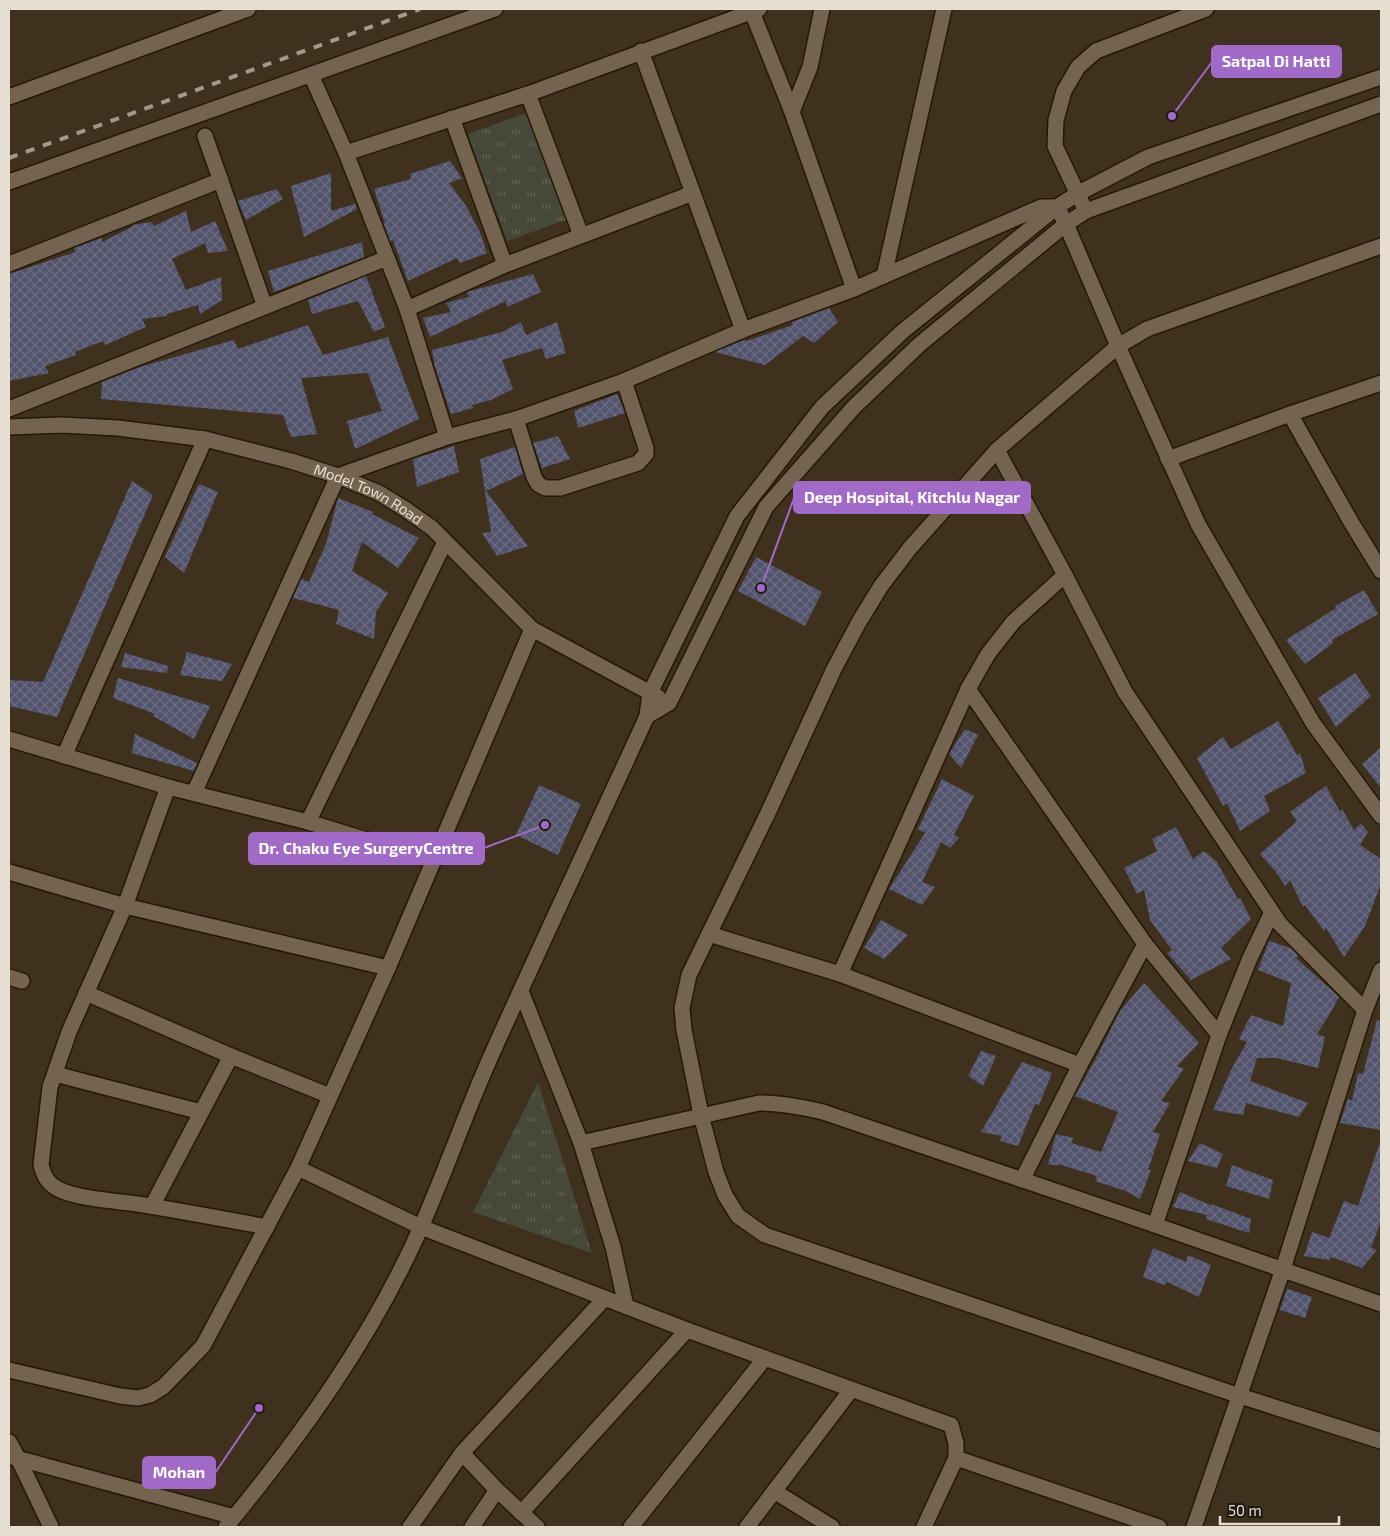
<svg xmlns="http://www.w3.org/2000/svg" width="1390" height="1536" font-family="'Exo 2',sans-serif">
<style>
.grass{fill:url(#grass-tufts)}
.building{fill:url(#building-cross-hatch)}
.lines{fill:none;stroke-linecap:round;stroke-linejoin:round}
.minor-casing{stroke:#251806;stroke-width:18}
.minor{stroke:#74644f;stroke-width:15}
.rail{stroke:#a39889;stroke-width:4;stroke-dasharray:9 9;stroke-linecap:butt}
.labels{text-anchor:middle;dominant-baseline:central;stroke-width:5;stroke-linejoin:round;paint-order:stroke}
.street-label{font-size:15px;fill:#e7ded2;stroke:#201a12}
.leader{fill:none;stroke:#a16ac6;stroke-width:2}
.callout-dot{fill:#a16ac6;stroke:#201a12;stroke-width:2}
.callout{fill:#a16ac6;stroke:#a16ac6;stroke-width:2}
.callout-label{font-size:16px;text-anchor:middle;font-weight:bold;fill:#fff}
</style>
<defs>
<pattern id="grass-tufts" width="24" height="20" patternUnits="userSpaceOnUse" patternTransform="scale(1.25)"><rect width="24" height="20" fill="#464838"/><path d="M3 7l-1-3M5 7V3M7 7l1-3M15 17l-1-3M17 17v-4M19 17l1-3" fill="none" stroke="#616254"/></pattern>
<pattern id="building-cross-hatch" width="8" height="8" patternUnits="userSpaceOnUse" patternTransform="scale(1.25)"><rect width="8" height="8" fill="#52546d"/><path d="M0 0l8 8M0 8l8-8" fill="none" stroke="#6b6c81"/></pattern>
</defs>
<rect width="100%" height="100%" fill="#3f311e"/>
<path class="grass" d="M529 112 568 219 507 241 468 134Z
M538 1082 592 1253 473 1212Z"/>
<path class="building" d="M450 161 462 178 449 183 469 210H468L480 232 487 253 460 263 457 258 408 281 393 240 390 241 384 224 385 223 374 189 411 179 410 174Z
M331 173V211L355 204 357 209 304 237 296 204H295L291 186Z
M277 189 283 199 246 220 238 201Z
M186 211 191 232 215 221 228 251 208 253 205 243 172 259 186 290 221 277 222 300 200 314 198 305 167 314V316L142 319 146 327 105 345 103 341 75 352 76 355 45 366 49 373 9 381V274L75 252 74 248 96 240 102 238V242L132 227 133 225 151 222 154 226Z
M362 242 364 257 274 292 268 271Z
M533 274 541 292 507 307 506 301 430 337 423 318 451 312 446 303 469 297 467 292Z
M366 276 385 327 374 332 358 301 312 314 308 300Z
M829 308 838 322 814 343 803 336 765 365 715 352 744 340 747 341 793 325 792 322Z
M521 322 526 335 557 322 566 353 546 359 542 348 502 360 513 389 491 400 472 405 473 408 451 414 435 367 432 350 502 332Z
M308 325 323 355 388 337 419 419 355 449 347 421 382 411 368 373 301 378 317 434 291 437 283 415 101 399 102 382 140 367 234 340 238 349Z
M617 394 625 413 578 428 574 411Z
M558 436 570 459 542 468 533 443Z
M454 446 459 472 417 487 413 459Z
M515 447 523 474 486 491 528 546 497 556 482 533 491 532 480 459Z
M132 481 153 495 57 717 9 706V680L43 682Z
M199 484 218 492 184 573 165 557Z
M338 498 373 512 372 514 419 538 398 568 362 542 352 571 388 593 376 612 374 639 336 624 339 610 293 598 301 579 309 582 326 544Z
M756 557 822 592 805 626 738 591Z
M1364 590 1378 614 1332 640 1333 643 1305 664 1286 640 1336 608 1335 606Z
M187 652 232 664 222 681 180 675Z
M125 653 168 666 167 673 121 667Z
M1355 673 1371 696 1336 727 1318 698Z
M118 678 210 706 194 739 153 716 155 714 113 698Z
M1278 721 1297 755 1300 753 1306 773 1264 796 1270 811 1240 831 1227 803 1223 806 1197 758 1223 737 1231 749Z
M965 729 978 735 961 768 949 754Z
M135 734 197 763 194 771 132 753Z
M1381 747V788L1362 764Z
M942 779 974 796 954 835 959 838 950 848 941 842 922 882 935 887 922 905 889 889 925 833 918 829Z
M539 785 581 804 558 855 516 835Z
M1326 786 1340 812 1342 809 1354 830 1361 823 1368 832 1360 845 1381 859V884L1365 926 1344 957 1326 928 1324 931 1305 905 1303 907 1290 880 1285 886 1276 872 1260 854 1297 821 1290 812Z
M1176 827 1193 859 1204 851 1216 861 1238 899 1240 898 1251 919 1221 948 1231 959 1191 980 1167 953 1172 950 1150 920 1144 890 1137 894 1124 868 1157 851 1152 839Z
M881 920 908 935 884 959 864 948Z
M1269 941 1290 948 1298 955 1296 958 1339 997 1332 1010 1317 1034 1325 1037 1318 1068 1276 1058H1257L1250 1081 1308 1103 1299 1117 1246 1103 1243 1115 1213 1110 1232 1068 1247 1042 1239 1039 1251 1015 1283 1026 1291 983 1258 970Z
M1144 983 1199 1043 1177 1066 1184 1069 1161 1101 1170 1103 1153 1132 1160 1134 1148 1170H1151L1140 1199 1126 1191 1095 1181 1097 1176 1061 1165H1048L1056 1134 1074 1138 1071 1143 1101 1152 1118 1112 1075 1096 1094 1062 1120 1011Z
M1377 1020 1381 1021V1130L1340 1123 1348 1099 1352 1101 1358 1073 1363 1074Z
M981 1051 996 1056 983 1086 968 1076Z
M1022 1062 1052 1073 1039 1105 1035 1104 1018 1146 1000 1141 1002 1136 981 1132Z
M1200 1143 1223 1154 1217 1168 1188 1161Z
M1379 1145 1381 1146V1221L1371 1248 1377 1250 1362 1268 1331 1257 1329 1260 1304 1256 1312 1232 1329 1238 1344 1201 1358 1206Z
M1232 1165 1273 1180 1269 1199 1226 1186Z
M1180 1192 1210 1205 1211 1204 1251 1219 1249 1233 1206 1219 1207 1215 1173 1207Z
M1153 1248 1186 1262 1188 1255 1211 1265 1199 1297 1167 1282 1164 1285 1143 1277Z
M1287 1289 1312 1297 1305 1318 1280 1310Z"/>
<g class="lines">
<g class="minor-casing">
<g id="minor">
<path d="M752 12 792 112 854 289"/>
<path d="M641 51 743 330"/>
<path d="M311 75 346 153 407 309 447 437"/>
<path d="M528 94 581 235"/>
<path d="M9 97 248 9"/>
<path d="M792 112 810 67 822 9"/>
<path d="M452 118 505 265"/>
<path d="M205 136 265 307"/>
<path d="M346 153 528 94 759 9"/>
<path d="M9 182 495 9"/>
<path d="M1082 203 1055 146 1056 120 1064 91 1078 67 1096 51 1206 9"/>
<path d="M1381 246 1147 329 1118 346 997 450 910 548 881 586 859 622 834 669 767 815 689 975 682 1008 684 1030 701 1115 716 1172 725 1195 738 1216 765 1235 1240 1396 1381 1441"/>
<path d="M9 264 221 180"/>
<path d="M884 276 944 9"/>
<path d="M407 309 505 265 693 193"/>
<path d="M9 409 387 258"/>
<path d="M1290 414 1381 383"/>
<path d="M516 419 534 477 538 484 545 488H560L638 463 646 454V448L624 381"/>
<path id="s1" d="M9 427 62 425 118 428 205 439 291 461 338 476 379 493 405 509 432 528 532 629 658 697"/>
<path d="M997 450 1065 575 1125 692 1280 924 1365 1010"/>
<path d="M1168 459 1290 414 1351 522 1381 571"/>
<path d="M968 689 1145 944"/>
<path d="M647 716 669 703 766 507 854 407 920 344 1066 224 1086 211 1381 104"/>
<path d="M9 739 168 787 308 822 433 860"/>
<path d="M64 756 205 439"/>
<path d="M168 787 125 906 69 1032 50 1087 41 1165C44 1176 48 1184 58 1189 78 1199 115 1201 138 1204 181 1211 224 1219 267 1227"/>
<path d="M194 793 338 476 447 437 516 419 624 381 743 330 854 289 1041 207H1057L1066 224 1118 346 1198 524 1313 723 1381 816"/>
<path d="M308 822 445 542"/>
<path d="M9 872 125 906 388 968"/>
<path d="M709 934 840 974 1080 1065"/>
<path d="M840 974 968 689 988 654 1013 622 1065 575"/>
<path d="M9 977 22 981"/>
<path d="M521 991 581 1143 613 1247 626 1306"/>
<path d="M86 993 231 1056 330 1096"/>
<path d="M1219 1035 1250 958 1272 912"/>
<path d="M55 1074 201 1112"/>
<path d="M581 1143 759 1103C781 1103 802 1107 823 1112L1155 1225 1381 1304"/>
<path d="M298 1168 421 1227 687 1330 951 1425 956 1443V1458L924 1527"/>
<path d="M1022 1180 1080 1065 1145 944 1219 1035 1155 1225"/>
<path d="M152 1206 231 1056"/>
<path d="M9 1370 120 1396 138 1398 150 1395 163 1387 203 1346 298 1168 388 968 532 629"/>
<path d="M9 1442 18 1458 51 1527"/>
<path d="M462 1453 497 1490 537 1527"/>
<path d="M9 1456 234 1517"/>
<path d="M956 1458 1159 1527"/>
<path d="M774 1491 832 1527"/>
<path d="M521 1513 687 1330"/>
<path d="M226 1527C302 1435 373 1336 421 1227 446 1170 466 1112 491 1056 542 942 595 830 647 716L650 693 737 516 822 407 903 331 1057 207 1077 194 1148 157 1381 77"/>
<path d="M410 1527 462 1453 605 1298"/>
<path d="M472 1527 497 1490"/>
<path d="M631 1527 765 1358"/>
<path d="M747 1527 851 1390"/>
<path d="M1194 1527 1283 1269 1365 1010 1381 970"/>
</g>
</g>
<use href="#minor" class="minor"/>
<path class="rail" d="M9 158 420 9"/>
</g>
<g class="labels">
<g class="street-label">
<text stroke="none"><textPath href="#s1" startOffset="370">Model Town Road</textPath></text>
</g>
</g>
<path class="leader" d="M1172 116L1212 62M761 588L794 498M545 825L484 848M259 1408L215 1473"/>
<g class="callout-dot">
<circle cx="1172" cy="116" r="5"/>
<circle cx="761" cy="588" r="5"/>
<circle cx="545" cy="825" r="5"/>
<circle cx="259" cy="1408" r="5"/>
</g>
<g class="callout">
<rect x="1212" y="46" width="129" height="31" rx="5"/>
<rect x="794" y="482" width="236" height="31" rx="5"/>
<rect x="249" y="833" width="235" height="31" rx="5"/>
<rect x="143" y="1457" width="72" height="31" rx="5"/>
</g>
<g class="callout-label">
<text x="1276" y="67">Satpal Di Hatti</text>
<text x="912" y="503">Deep Hospital, Kitchlu Nagar</text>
<text x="366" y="854">Dr. Chaku Eye SurgeryCentre</text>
<text x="179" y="1478">Mohan</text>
</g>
<rect width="1390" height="1536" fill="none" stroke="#e7ded2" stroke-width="20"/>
<path d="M1220 1516v8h119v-8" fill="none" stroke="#e7ded2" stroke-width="2.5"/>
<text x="1228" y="1516" font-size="15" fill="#e7ded2" stroke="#201a12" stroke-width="4" paint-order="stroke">50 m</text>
</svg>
